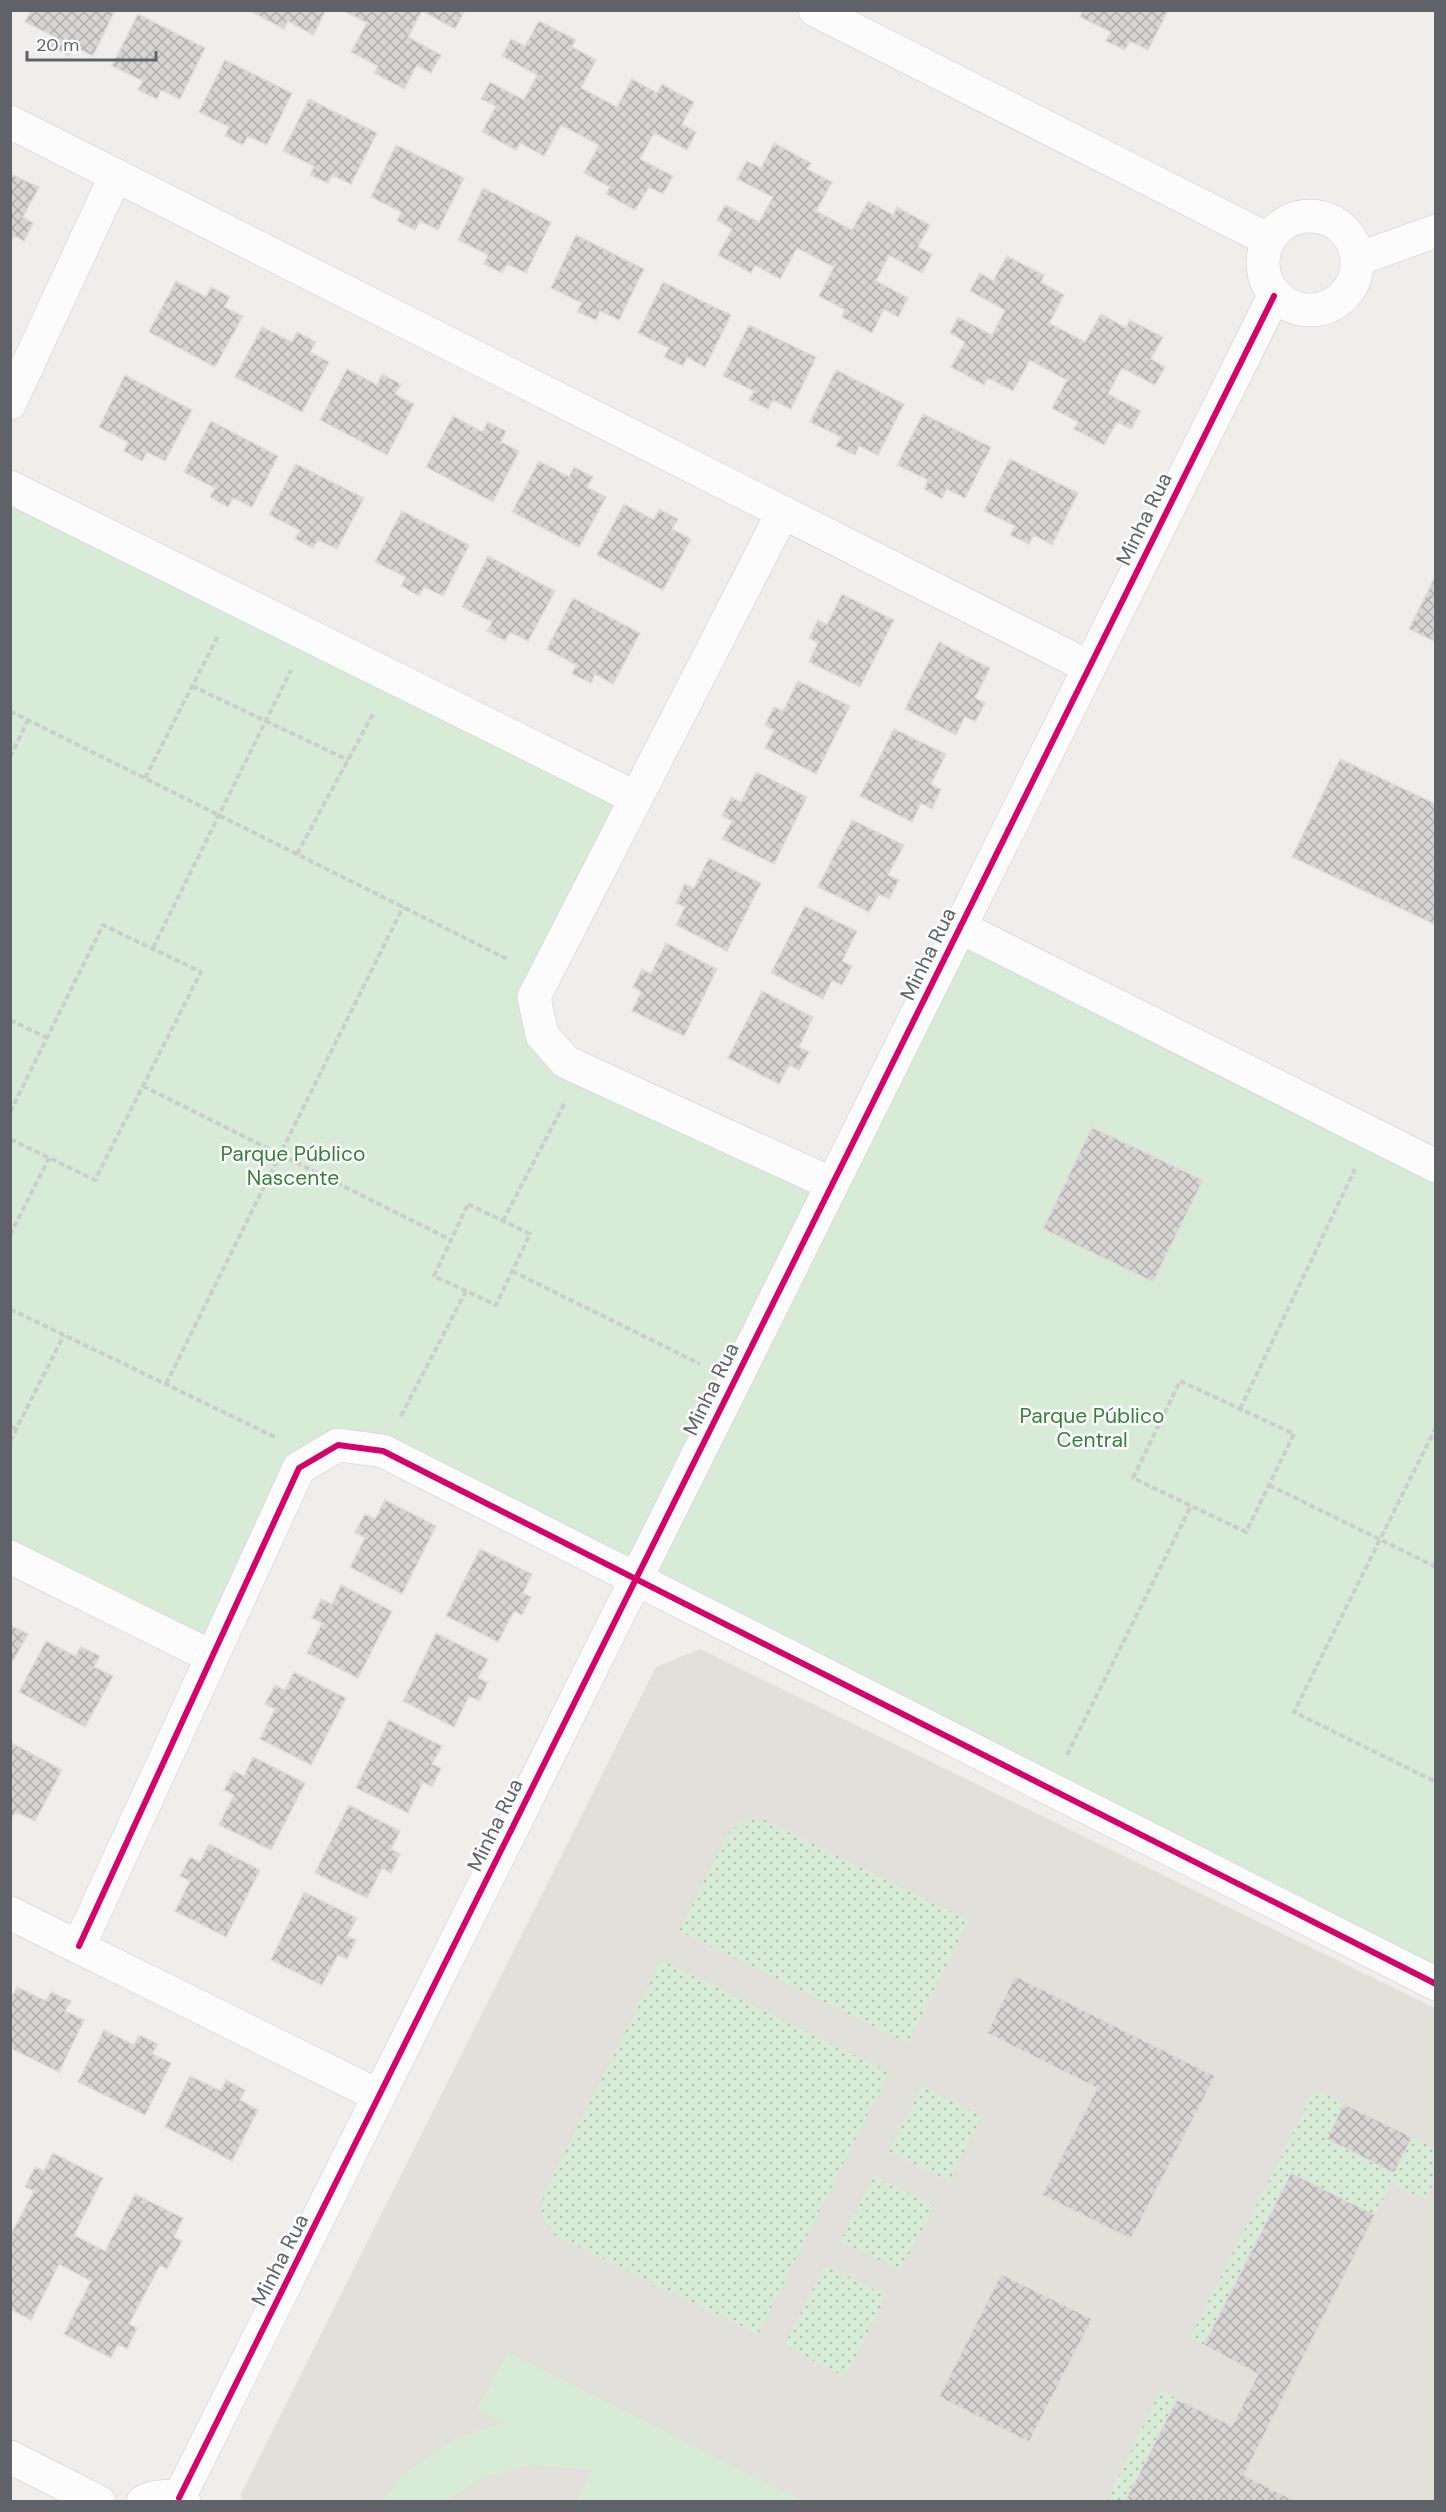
<svg xmlns="http://www.w3.org/2000/svg" width="1446" height="2512" font-family="'DM Sans',sans-serif">
<style>
.education{fill:#e2e0da}
.grass{fill:url(#grass-dots)}
.park{fill:#d8ebd6}
.building{fill:url(#building-cross-hatch);stroke:#deddd9;stroke-width:1.5}
.lines{fill:none;stroke-linecap:round;stroke-linejoin:round}
.minor-casing{stroke:#cbcccc;stroke-width:34}
.path{stroke:#cacfcc;stroke-width:4;stroke-dasharray:6 3;stroke-linecap:butt}
.minor{stroke:#fdfcfc;stroke-width:33}
.cycleway-casing{stroke:#fff;stroke-width:10}
.cycleway{stroke:#d6006c;stroke-width:6}
.labels{text-anchor:middle;dominant-baseline:central;stroke-width:5;stroke-linejoin:round;paint-order:stroke}
.street-label{font-size:21px;fill:#5f6368;stroke:#fff}
.park-label{font-size:21px;fill:#348238;stroke:#fff}
</style>
<defs>
<pattern id="grass-dots" width="8" height="8" patternUnits="userSpaceOnUse" patternTransform="scale(1.5)"><rect width="8" height="8" fill="#d8ebd6"/><path d="M2 2h.1M6 6h.1" fill="none" stroke="#b2c2b1" stroke-width="1.8" stroke-linecap="round"/></pattern>
<pattern id="building-cross-hatch" width="8" height="8" patternUnits="userSpaceOnUse" patternTransform="scale(1.5)"><rect width="8" height="8" fill="#d6d5d3"/><path d="M0 0l8 8M0 8l8-8" fill="none" stroke="#b1b0af"/></pattern>
</defs>
<rect width="100%" height="100%" fill="#efeeea"/>
<path class="education" d="M700 1649 1435 2008V2501L242 2502 241 2494 656 1667Z"/>
<path class="grass" d="M751 1819 764 1820 969 1920 908 2043 679 1931 727 1835 739 1824Z
M662 1960 889 2072 758 2334 554 2235C542 2218 539 2212 545 2192Z
M922 2086 982 2116 949 2181 889 2151Z
M1315 2089 1344 2104 1394 2173 1412 2137 1435 2149V2180L1425 2200 1391 2183 1375 2215 1291 2173 1204 2345 1190 2338Z
M874 2176 934 2206 901 2270 840 2241Z
M825 2265 887 2296 845 2377 784 2346Z
M1161 2390 1177 2399 1125 2501 1106 2502Z"/>
<path class="park" d="M10 487 636 798 535 997 542 1035 832 1184 960 927 1435 1166V1984L383 1451 317 1457 212 1657 11 1556Z
M508 2352 802 2501H577L592 2470 529 2465 484 2477 445 2501H382L403 2474 455 2438 503 2423 477 2409Z"/>
<path class="building" d="M31 10H115L93 56 74 47 69 56 51 46 55 37 25 22Z
M326 10 313 35 288 21 284 29 250 11Z
M342 10H465L455 29 422 11 408 37 441 55 431 73 417 65 404 89 374 73 378 66 351 52 367 23Z
M1083 10H1168L1148 50 1130 41 1125 50 1106 41 1111 32 1080 17Z
M138 14 205 48 180 99 161 90 157 99 138 90 143 81 112 66Z
M539 21 576 40 572 47 596 60 581 88 617 107 632 79 657 93 662 84 694 102 682 124 696 132 687 150 654 133 640 159 673 176 663 194 649 187 635 210 606 194 610 187 584 173 599 145 561 125 544 156 520 143 516 150 482 132 496 106 481 99 490 82 524 100 537 75 502 56 511 39 525 46Z
M225 60 292 93 267 145 248 136 243 145 225 136 229 127 199 112Z
M309 99 377 133 351 184 332 175 328 183 310 175 314 166 283 151Z
M774 143 811 163 807 169 832 182 816 211 852 230 868 201 893 215 897 207 930 225 918 247 932 254 922 273 889 255 876 281 908 298 898 317 884 309 872 333 842 317 845 310 819 296 834 267 797 248 780 279 755 265 751 273 718 255 732 229 717 220 725 205 759 222 773 197 737 179 747 161 761 168Z
M396 145 464 178 438 230 420 221 415 230 397 221 401 212 371 197Z
M10 174 39 187 23 217 33 223 24 241 14 236 10 243Z
M483 188 551 222 526 273 507 264 502 273 484 264 488 255 458 240Z
M576 235 644 269 619 320 600 311 596 320 577 312 582 303 551 288Z
M1007 256 1044 275 1041 282 1064 295 1049 323 1085 342 1101 314 1126 328 1130 320 1163 337 1151 359 1165 367 1155 385 1122 368 1108 394 1141 411 1131 429 1117 422 1104 445 1074 429 1078 422 1052 408 1067 380 1030 360 1013 391 988 378 984 385 951 367 965 342 950 333 958 317 992 335 1005 310 970 291 980 273 993 281Z
M176 281 206 297 211 287 230 297 224 307 243 316 215 367 149 332Z
M663 282 731 315 705 367 687 357 683 366 664 357 669 348 638 333Z
M749 325 816 357 791 409 773 400 768 409 749 400 754 391 723 376Z
M262 327 292 342 297 332 316 342 310 352 329 362 302 412 235 377Z
M347 369 377 385 382 374 401 384 395 394 414 404 387 455 320 420Z
M836 370 904 404 878 455 859 446 855 455 836 446 841 437 810 422Z
M125 375 192 410 165 461 147 452 142 461 124 451 128 442 99 427Z
M923 414 991 447 965 498 946 489 942 499 924 489 928 480 897 465Z
M453 416 482 432 488 422 506 431 501 442 519 451 493 502 426 467Z
M211 421 278 456 252 507 233 498 228 507 210 497 215 488 184 472Z
M1010 459 1078 493 1052 545 1034 535 1029 544 1010 535 1015 526 984 511Z
M539 461 569 477 574 467 593 477 587 487 606 497 579 547 512 512Z
M296 464 364 498 337 549 318 540 313 548 295 539 300 530 269 515Z
M624 504 654 520 659 509 678 519 672 529 691 539 663 590 597 555Z
M402 511 469 545 443 596 424 587 419 596 401 586 406 577 375 562Z
M488 556 555 591 528 641 510 632 505 641 487 631 492 622 462 607Z
M1436 575V642L1409 629Z
M842 594 894 620 860 687 809 662 818 643 809 638 818 620 827 625Z
M573 598 640 633 613 684 595 674 591 683 572 674 576 665 547 649Z
M939 642 990 668 975 698 985 703 975 722 965 716 956 735 905 709Z
M798 681 850 706 816 774 765 748 774 730 765 725 774 707 783 711Z
M894 729 946 754 931 784 941 789 932 809 921 803 912 822 860 796Z
M1340 759 1436 804V925L1292 857Z
M756 772 807 797 774 864 722 839 732 821 722 816 731 797 741 802Z
M852 820 904 845 888 875 899 880 889 899 879 894 869 912 818 887Z
M709 858 761 883 727 951 676 925 685 907 676 903 685 884 694 888Z
M805 906 857 931 842 961 852 966 842 985 832 980 823 999 771 973Z
M666 943 717 969 684 1036 632 1011 641 992 633 987 642 969 651 974Z
M762 991 813 1017 799 1047 809 1052 799 1070 789 1065 779 1084 728 1058Z
M1092 1127 1203 1180 1153 1282 1043 1229Z
M385 1500 436 1526 402 1594 350 1567 365 1538 355 1532 365 1514 375 1519Z
M480 1549 532 1574 523 1593 531 1597 522 1615 514 1611 498 1642 446 1616Z
M341 1585 392 1611 358 1678 307 1653 322 1623 312 1618 321 1599 332 1604Z
M10 1625 28 1634 10 1666Z
M436 1633 488 1659 478 1678 488 1682 479 1701 469 1696 454 1727 403 1701Z
M46 1641 75 1656 81 1647 100 1656 94 1667 113 1676 85 1727 19 1692Z
M294 1672 346 1698 311 1765 260 1739 275 1709 265 1704 275 1685 285 1690Z
M389 1720 442 1746 432 1764 441 1768 432 1787 423 1782 408 1813 356 1788Z
M10 1742 62 1770 35 1821 16 1812 10 1820Z
M253 1757 305 1783 271 1850 219 1825 234 1795 224 1790 234 1771 244 1776Z
M349 1805 400 1831 391 1849 400 1854 391 1873 382 1868 367 1898 315 1873Z
M209 1844 260 1870 226 1937 175 1911 190 1881 180 1876 190 1857 200 1862Z
M304 1892 357 1918 347 1936 356 1940 347 1959 338 1955 322 1985 271 1960Z
M1015 1976 1215 2076 1131 2239 1042 2195 1097 2088 987 2033Z
M17 1987 46 2001 51 1992 71 2001 65 2011 84 2020 59 2072 10 2048V1999Z
M104 2030 134 2045 139 2035 158 2044 152 2054 171 2063 145 2115 78 2082Z
M190 2076 221 2091 226 2080 245 2090 240 2100 258 2110 232 2161 165 2127Z
M1344 2104 1412 2137 1394 2173 1327 2139Z
M53 2153 103 2178 74 2235 105 2251 135 2194 183 2218 174 2237 182 2241 167 2269 160 2265 129 2324 137 2328 127 2349 118 2344 111 2358 64 2334 91 2281 59 2264 31 2320 10 2309V2236L34 2191 25 2187 35 2167 44 2171Z
M1291 2173 1375 2215 1244 2475 1297 2502H1125L1177 2399 1232 2426 1258 2374 1204 2345Z
M1001 2274 1092 2319 1029 2442 939 2397Z"/>
<g class="lines">
<g class="minor-casing">
<path id="minor" d="M815 10 1267 239
M10 122 1089 667
M1263 263a47 47 0 1 1 94 0a47 47 0 1 1-94 0Z
M1358 259 1436 231
M10 403 116 175
M10 487 636 798
M783 512 534 997 542 1035 566 1062 832 1184
M960 927 1436 1166
M10 1557 212 1657
M10 1913 379 2096
M79 1946 299 1468 338 1445 383 1451 1436 1984
M10 2457 99 2502
M179 2498 1274 296
M143 2502C152 2495 175 2494 184 2502"/>
</g>
<path class="path" d="M192 686 348 760
M10 711 509 960
M10 757 28 720
M145 778 219 634
M297 854 374 712
M153 948 291 670
M10 1020 47 1038
M143 1086 451 1240
M10 1112 103 925 201 972 95 1180 10 1139
M468 1204 530 1234 496 1305 434 1276Z
M503 1221 565 1102
M10 1235 49 1158
M512 1271 700 1364
M10 1309 277 1438
M1180 1381 1294 1434 1246 1532 1133 1478Z
M166 1384 403 907
M1240 1409 1355 1169
M401 1416 466 1291
M10 1426 17 1429
M1436 1427 1294 1712 1436 1782
M10 1441 64 1335
M1269 1485 1436 1567
M1067 1755 1191 1506"/>
<use href="#minor" class="minor"/>
<g class="cycleway-casing">
<path id="cycleway" d="M79 1946 299 1468 338 1445 383 1451 1436 1984
M179 2498 1274 296"/>
</g>
<use href="#cycleway" class="cycleway"/>
</g>
<g class="labels">
<g class="street-label">
<text transform="translate(1144 519) rotate(-64)">Minha Rua</text>
<text transform="translate(928 954) rotate(-64)">Minha Rua</text>
<text transform="translate(711 1389) rotate(-64)">Minha Rua</text>
<text transform="translate(495 1825) rotate(-64)">Minha Rua</text>
<text transform="translate(280 2260) rotate(-63)">Minha Rua</text>
</g>
<g class="park-label">
<text x="293" y="1154">Parque Público<tspan x="293" dy="24">Nascente</tspan></text>
<text x="1092" y="1416">Parque Público<tspan x="1092" dy="24">Central</tspan></text>
</g>
</g>
<rect width="1446" height="2512" fill="none" stroke="#5f6368" stroke-width="24"/>
<path d="M27 51v9h129v-9" fill="none" stroke="#5f6368" stroke-width="3"/>
<text x="36" y="51" font-size="18" fill="#5f6368" stroke="#ffffff" stroke-width="4.5" paint-order="stroke">20 m</text>
</svg>
